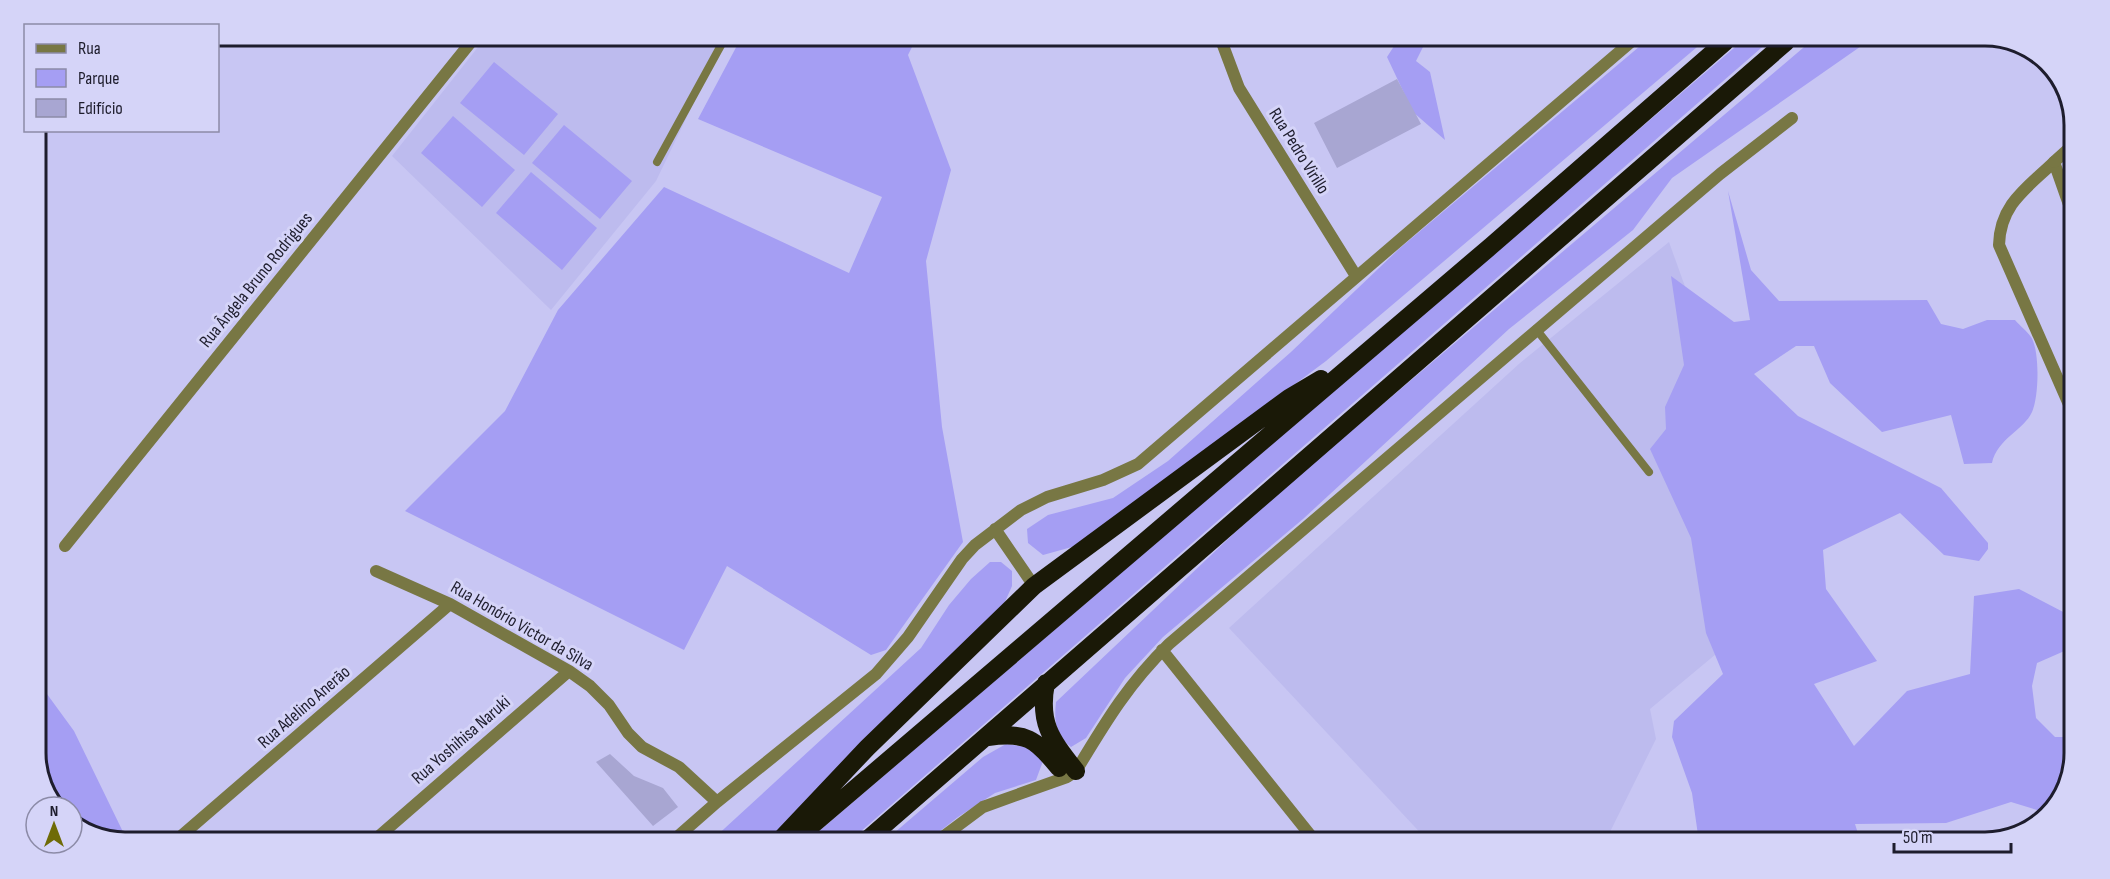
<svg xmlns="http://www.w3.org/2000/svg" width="2110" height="879" font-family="'Sofia Sans Condensed',sans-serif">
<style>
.built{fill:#bdbbee}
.green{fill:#a59ef3}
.building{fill:#a8a6d2}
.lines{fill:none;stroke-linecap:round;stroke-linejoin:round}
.service{stroke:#787744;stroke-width:8}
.minor{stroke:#787744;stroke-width:12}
.tertiary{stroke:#787744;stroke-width:12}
.motorway{stroke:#1a1907;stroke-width:18}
.labels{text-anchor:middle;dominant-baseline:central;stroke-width:6;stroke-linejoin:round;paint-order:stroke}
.street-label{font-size:18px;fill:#1e1d2d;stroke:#d5d4f8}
.rim{fill:none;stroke:#1e1d2d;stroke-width:3}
</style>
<rect width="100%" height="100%" fill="#c8c6f3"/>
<path class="built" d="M486 37 725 38 656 181 551 310 392 156Z
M1669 242 1687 292 1752 624 1650 709 1656 739 1605 842 1428 841 1229 628 1520 363Z"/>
<path class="green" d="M741 38 916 39 908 55 951 170 926 261 942 427 963 542 886 650 871 655 727 566 684 650 405 511 505 411 558 310 664 187 849 273 882 197 698 119Z
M1398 40 1435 41 1424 45 1416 61 1430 72 1445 140 1413 112 1387 57Z
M1646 41 1703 42 1326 361 1079 545 1043 555 1028 543 1027 529 1048 515 1113 498 1168 461 1291 352 1400 248Z
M1741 42H1768L852 839H810Z
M1810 42H1867L1672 178 1633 230 1509 329 1303 519 1163 637 1125 678 1086 738 1071 747C1055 735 1054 721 1056 702L1265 504Z
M494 62 558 114 524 155 460 103Z
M453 116 515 170 482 207 421 153Z
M564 125 632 181 600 219 532 163Z
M531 172 597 228 562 270 496 213Z
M1728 191 1751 270 1779 301 1927 300 1941 324 1963 329 1987 320H2015C2020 326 2027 331 2031 337 2040 350 2039 397 2032 412 2024 430 1997 439 1992 463L1964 464 1951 415 1882 432 1830 383 1814 346H1796L1754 374 1798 416 1941 488 1988 543V549L1979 561 1944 555 1900 513 1823 550 1826 589 1877 661 1814 684 1854 746 1907 691 1970 674 1974 596 2019 589 2069 615V649L2037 663 2032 686 2036 718 2055 737H2068L2067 788 2047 813 2011 802 1946 823 1855 824 1861 843 1699 842 1692 793 1672 737 1674 721 1723 674 1706 633 1691 538 1650 449 1666 429 1665 407 1684 365 1671 276 1734 322 1750 320Z
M990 562H1001L1012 571V586L1004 604 771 839H713L921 648 949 605 971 579Z
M36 679 74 731 125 836H91L72 822V807H54L36 760Z
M1006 744 1035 748 1043 761 1036 780 995 793 958 817 930 839H887L983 757Z"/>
<path class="building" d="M1397 79 1421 124 1337 168 1314 123Z
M610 754 634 776 663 788 678 807 653 826 596 762Z"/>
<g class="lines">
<path class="service" d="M657 162 725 38
M1536 329 1649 472"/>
<path class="minor" d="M1221 40 1239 88 1356 276
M2071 409 1999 245C2000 204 2027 188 2054 162L2073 216
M995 529 1034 586
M65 546 475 37
M376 571 450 604 569 671 590 686 609 705 628 733 642 747 679 767 717 802
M1162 650 1315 841
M180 837 450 604
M378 837 569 671
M676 838 717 802 876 674 908 637 962 559 975 545 1021 510 1047 497 1103 480 1138 464 1632 41
M940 839 983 807 1067 777 1076 771C1105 723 1128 684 1169 644L1720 174 1792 118"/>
<path class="tertiary" d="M2054 162 2074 144"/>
<path class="motorway" d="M1046 683C1038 724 1052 740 1076 771
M988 737C1026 732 1035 738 1059 768
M781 839 867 748 1034 586 1289 398 1321 379
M796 839 1491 246 1725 42
M868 839 1786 42"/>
</g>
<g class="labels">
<g class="street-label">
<text transform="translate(1299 151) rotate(58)">Rua Pedro Virillo</text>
<text transform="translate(256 280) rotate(-51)">Rua Ângela Bruno Rodrigues</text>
<text transform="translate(522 626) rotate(30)">Rua Honório Victor da Silva</text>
<text transform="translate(304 707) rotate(-41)">Rua Adelino Anerão</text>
<text transform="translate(461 740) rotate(-41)">Rua Yoshihisa Naruki</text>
</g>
</g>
<path d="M0 0H2110V879H0ZM125 46H1985A79 79 0 0 1 2064 125V753A79 79 0 0 1 1985 832H125A79 79 0 0 1 46 753V125A79 79 0 0 1 125 46Z" fill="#d5d4f8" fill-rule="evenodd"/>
<path class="rim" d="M125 46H1985A79 79 0 0 1 2064 125V753A79 79 0 0 1 1985 832H125A79 79 0 0 1 46 753V125A79 79 0 0 1 125 46Z"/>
<rect x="24" y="24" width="195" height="108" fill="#d5d4f8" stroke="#8c8ba7" stroke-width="1.5"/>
<rect x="36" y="44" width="30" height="9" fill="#787744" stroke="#8c8ba7" stroke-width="1.5"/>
<text x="78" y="54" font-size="18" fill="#1e1d2d">Rua</text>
<rect x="36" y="69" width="30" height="18" fill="#a59ef3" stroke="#8c8ba7" stroke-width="1.5"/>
<text x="78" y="84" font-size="18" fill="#1e1d2d">Parque</text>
<rect x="36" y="99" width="30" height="18" fill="#a8a6d2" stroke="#8c8ba7" stroke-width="1.5"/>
<text x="78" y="114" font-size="18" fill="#1e1d2d">Edifício</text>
<g transform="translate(54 825)"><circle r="28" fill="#d5d4f8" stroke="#8c8ba7" stroke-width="1.5"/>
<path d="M0-4.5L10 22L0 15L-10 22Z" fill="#6f6b07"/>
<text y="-9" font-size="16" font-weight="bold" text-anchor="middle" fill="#1e1d2d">N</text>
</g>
<path d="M1894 843v9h117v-9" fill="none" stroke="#1e1d2d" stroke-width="3"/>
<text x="1903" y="843" font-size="18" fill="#1e1d2d" stroke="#d5d4f8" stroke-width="4.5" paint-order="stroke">50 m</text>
</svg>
